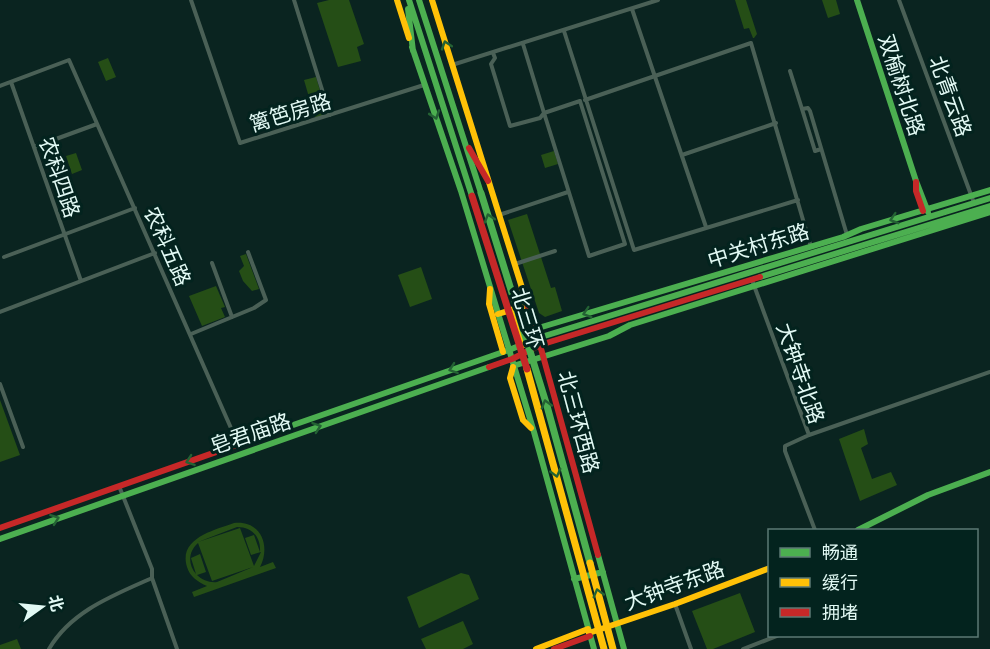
<svg xmlns="http://www.w3.org/2000/svg" width="990" height="649" font-family="'PT Serif','Noto Sans SC',serif">
<style>
.green{fill:#254e16;fill-rule:evenodd}
.lines{fill:none;stroke-linecap:round;stroke-linejoin:round}
.street{stroke:#4a6056;stroke-width:4}
.fast{stroke:#4caf50;stroke-width:6}
.slow{stroke:#ffc107;stroke-width:6}
.jam{stroke:#c62828;stroke-width:6}
.fast-bridge{stroke:#4caf50;stroke-width:7}
.slow-bridge{stroke:#ffc107;stroke-width:7}
.jam-bridge{stroke:#c62828;stroke-width:7}
.oneway{stroke:#246234}
.labels{text-anchor:middle;dominant-baseline:central;stroke-width:6;stroke-linejoin:round;paint-order:stroke}
.street-label{font-size:21px;fill:#e2f9f4;stroke:#03231e}
</style>
<rect width="100%" height="100%" fill="#0a2420"/>
<path class="green" d="M329 0H349L364 44 357 47 361 61 338 67 317 3Z
M735 0H746L757 34 754 38H753L749 28 744 29Z
M822 0H836L840 14 828 18Z
M108 58 116 77 106 81 98 62Z
M316 77 327 114 315 118 304 80Z
M554 151 558 164 545 168 541 155Z
M76 153 82 170 72 174 66 156Z
M527 214 551 288 555 287 562 311 545 317 539 313 508 220Z
M246 254 259 289 252 291 243 281 239 271 244 266 240 256Z
M421 267 432 299 410 307 398 275Z
M216 286 225 307 221 308 225 317 202 326 189 296Z
M0 400 20 455 0 462Z
M864 429 868 444 861 448 872 479 891 472 897 485 860 501 839 439Z
M234 523C261 520 271 546 260 567L273 562 276 568 194 597 192 592 207 586C198 582 190 577 187 567 178 538 215 530 234 523ZM237 527C252 527 261 537 260 552L254 535 245 538 251 555 261 552 254 566 240 528 198 542ZM198 543 212 581 253 567 217 582C210 583 202 580 197 575L206 572 200 554 191 558 196 574C187 563 189 551 198 543Z
M461 573 469 575 479 599 419 628 407 597Z
M740 593 755 632 713 649H707L692 611Z
M463 621 473 644 463 649H426L421 639Z
M17 639 21 649H0V645Z"/>
<g class="lines">
<path class="street" d="M191 0 240 143 424 85
M294 0 330 115
M899 0 974 203
M632 9 706 227
M564 31 634 250 798 200
M493 53 495 58 491 64 510 126 540 118 544 113 523 44
M452 65 658 0
M790 71 802 109
M11 82 81 281
M0 86 69 60 238 444
M585 100 751 43 811 247
M580 101 625 244 589 256 544 113Z
M34 147 97 124
M821 149 815 151 802 109 808 108 810 111 847 235
M682 155 776 123
M499 215 568 192
M4 257 135 208
M212 263 232 317
M515 264 555 251
M752 280 809 435
M0 312 155 253
M191 334 254 308 266 300 248 252
M0 384 23 447
M119 486 152 569V578L177 649
M815 530 785 451V446L809 435 990 372
M675 604 691 649
M49 649C71 611 114 595 152 578
M743 649 777 636"/>
<path class="fast" d="M409 0 472 196
M419 0 481 193
M857 0 916 181 928 212
M408 9 413 51
M412 47 461 191 534 432 594 649
M760 277 990 206
M535 329 843 237 861 229 990 190
M513 366 609 336 630 325 990 212
M273 432 509 350 538 338 990 198
M858 530 928 495 990 472
M0 539 489 367
M598 555 624 649
M574 579 603 572"/>
<path class="slow" d="M397 0 409 38
M432 0 523 291
M490 289 489 304 503 352
M513 309 524 345
M498 314 528 305
M513 367 510 378 523 420 531 428
M589 633 675 604 770 568
M536 649 588 629"/>
<path class="jam" d="M469 148 488 181
M916 182V191L923 211
M523 291 540 345 598 555
M489 367 512 359 540 345 760 277
M0 528 273 432
M554 649 590 636"/>
<path class="fast-bridge" d="M481 193 547 406 590 563"/>
<path class="slow-bridge" d="M527 369 604 649
M590 563 613 649"/>
<path class="jam-bridge" d="M472 196 527 369"/>
</g>
<defs><path id="oneway-chevron" d="M-2-3.5L2.5 0L-2 3.5" fill="none" stroke-width="1.6" stroke-linecap="round" stroke-linejoin="round" transform="scale(1.5)"/></defs>
<g class="oneway">
<use href="#oneway-chevron" transform="translate(446 45) rotate(-108)"/>
<use href="#oneway-chevron" transform="translate(435 115) rotate(71)"/>
<use href="#oneway-chevron" transform="translate(489 218) rotate(-107)"/>
<use href="#oneway-chevron" transform="translate(894 219) rotate(163)"/>
<use href="#oneway-chevron" transform="translate(587 313) rotate(163)"/>
<use href="#oneway-chevron" transform="translate(453 369) rotate(161)"/>
<use href="#oneway-chevron" transform="translate(546 404) rotate(-106)"/>
<use href="#oneway-chevron" transform="translate(317 427) rotate(-19)"/>
<use href="#oneway-chevron" transform="translate(190 461) rotate(161)"/>
<use href="#oneway-chevron" transform="translate(556 473) rotate(75)"/>
<use href="#oneway-chevron" transform="translate(55 519) rotate(-20)"/>
<use href="#oneway-chevron" transform="translate(598 593) rotate(-105)"/>
</g>
<g class="labels">
<g class="street-label">
<text transform="translate(902 85) rotate(72)">双榆树北路</text>
<text transform="translate(951 96) rotate(70)">北青云路</text>
<text transform="translate(290 112) rotate(-17)">篱笆房路</text>
<text transform="translate(60 177) rotate(71)">农科四路</text>
<text transform="translate(758 245) rotate(-17)">中关村东路</text>
<text transform="translate(168 246) rotate(66)">农科五路</text>
<text transform="translate(528 318) rotate(73)">北三环</text>
<text transform="translate(801 373) rotate(71)">大钟寺北路</text>
<text transform="translate(579 422) rotate(75)">北三环西路</text>
<text transform="translate(250 433) rotate(-19)">皂君庙路</text>
<text transform="translate(674 585) rotate(-20)">大钟寺东路</text>
</g>
</g>
<rect x="768" y="529" width="210" height="108" fill="#03231e" stroke="#5c7974" stroke-width="1.5"/>
<rect x="780" y="548" width="30" height="9" fill="#4caf50" stroke="#5c7974" stroke-width="1.5"/>
<text x="822" y="559" font-size="18" fill="#e2f9f4">畅通</text>
<rect x="780" y="578" width="30" height="9" fill="#ffc107" stroke="#5c7974" stroke-width="1.5"/>
<text x="822" y="589" font-size="18" fill="#e2f9f4">缓行</text>
<rect x="780" y="608" width="30" height="9" fill="#c62828" stroke="#5c7974" stroke-width="1.5"/>
<text x="822" y="619" font-size="18" fill="#e2f9f4">拥堵</text>
<g transform="translate(42 607) rotate(75)" stroke="#03231e" stroke-width="4.5" paint-order="stroke">
<path d="M0-4.5L10 22L0 15L-10 22Z" fill="#e2f9f4"/>
<text y="-9" font-size="16" font-weight="bold" text-anchor="middle" fill="#e2f9f4">北</text>
</g>
</svg>
